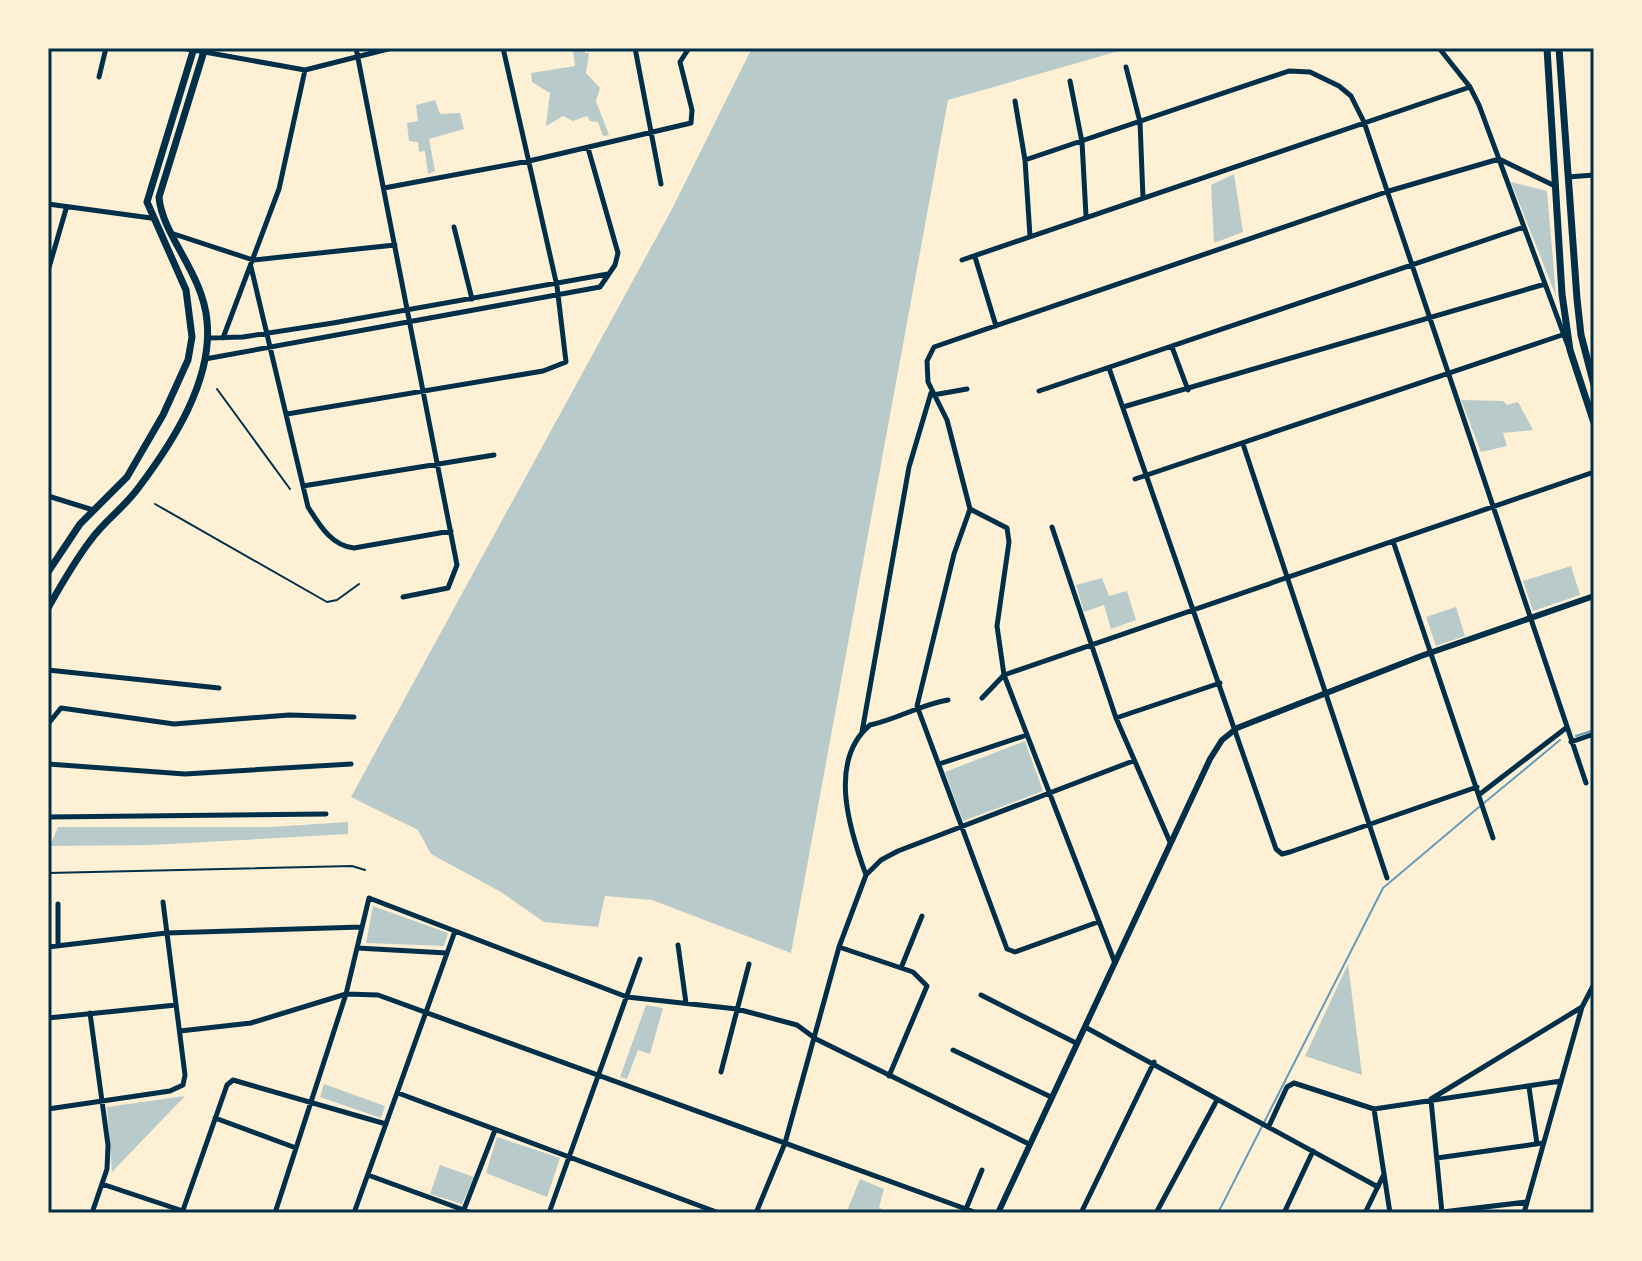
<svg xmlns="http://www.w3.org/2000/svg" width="1642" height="1261" font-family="'Asap Condensed',sans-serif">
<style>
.green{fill:#b9caca}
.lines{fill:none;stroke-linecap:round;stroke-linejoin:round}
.stream{stroke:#669bbc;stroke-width:2}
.service{stroke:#003049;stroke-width:2}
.minor{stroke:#003049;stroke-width:5}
.tertiary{stroke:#003049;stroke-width:6}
.secondary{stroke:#003049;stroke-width:7}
.neatline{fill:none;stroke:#003049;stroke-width:3}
</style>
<rect width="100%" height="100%" fill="#fdf0d5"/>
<path class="green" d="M585 48V53H589L586 73 600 88 596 101 609 135 603 136 598 122 590 121 587 116 573 121 563 116 546 126 550 93 532 82 531 73 575 66 573 49Z
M752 48H1129L948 100 791 953 652 900 605 896 598 927 544 922 501 892 431 854 418 830 351 797 672 209Z
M435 100 440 114 460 113 464 129 429 139 435 171 428 174 425 151 419 152 418 142 409 141 407 123 418 121 416 105Z
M1234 174 1243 232 1214 243 1211 185Z
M1511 182 1547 191 1556 296Z
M1461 400 1503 401 1507 405 1518 402 1533 430 1503 433 1507 446 1481 452Z
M1571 566 1580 595 1533 611 1523 581Z
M1102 578 1109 596 1127 591 1136 620 1111 629 1104 605 1084 612 1076 585Z
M1456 607 1465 636 1436 646 1426 617Z
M1025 741 1043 791 963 821 945 772Z
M348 822V834L151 845 50 846 58 827H272Z
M373 906 448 933 444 946 366 943Z
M1348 964 1362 1075 1305 1056Z
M646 1005 663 1008 650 1054 638 1050 627 1079 620 1077Z
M324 1084 385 1106 381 1118 320 1097Z
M185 1096 112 1172 107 1107Z
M497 1137 560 1158 547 1197 486 1173Z
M440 1165 474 1177 462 1204 430 1194Z
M860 1179 884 1189 879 1207 886 1213 847 1211Z"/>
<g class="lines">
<path class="stream" d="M1576 736 1594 730
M1484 803 1560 740
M1218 1213 1383 888 1479 807"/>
<path class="service" d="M217 389 290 489
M155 504 327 602 337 600 359 584
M48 873 352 866 365 870"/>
<path class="minor" d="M182 48 305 70 392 48
M356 48 457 565 448 588 403 597
M635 48 661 184
M1439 48 1470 87 1479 105 1568 346
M1126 67 1140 122 1143 198
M99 77 106 48
M1070 81 1082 142 1086 216
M1015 101 1025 160 1030 236
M1025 160 1289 71 1310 72 1339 86 1351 96 1364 122 1586 783
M1568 177 1594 175
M384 188 529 161 691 123 692 110 680 62 689 48
M48 204 151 218
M454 227 472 299
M174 234 253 260 395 245
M975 257 996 326
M962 260 1470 87
M251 267 308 507C319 524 331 546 354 548L451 531
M48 271 66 209
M208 338 243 337 333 323 608 274
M223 338 279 189 305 70
M1172 347 1188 390
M205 359 600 287 615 265 618 253 588 148
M1109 368 1276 849 1282 854 1290 852 1477 787
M1039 391 1524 227
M933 395 967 389
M1123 407 1545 284
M287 414 543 371 566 362 557 286 503 48
M1243 444 1387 878
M1135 479 1562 335
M303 486 494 455
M48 496 93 510
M970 509 947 420 928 382 927 361 934 347 1389 191 1499 159 1555 186
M970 509 954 554 917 706 1007 949 1015 952 1098 922
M970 509 1007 528 1009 542 997 626 1004 675 1115 963
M1052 527 1116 718 1170 842
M1393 541 1493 838
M48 670 219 688
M982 698 1004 675 1594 472
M1116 718 1220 683
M48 724 61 708 174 724 289 715 354 717
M862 732 909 467 931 393
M1571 742 1594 734
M48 764 185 774 351 764
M939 764 1027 735
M1480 794 1566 728
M48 817 326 814
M867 874 881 860 898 851 1133 761
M58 945V904
M678 945 686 1003
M48 947 166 933 362 927
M839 947 913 972 927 986 889 1076
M357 948 447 953
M901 968 922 916
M981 995 1076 1043
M90 1013 108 1145 107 1169 92 1213
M48 1018 176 1005
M1085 1027 1378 1187
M180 1031 251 1023 346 994 378 995 977 1213
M953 1050 1051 1097
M721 1072 749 964
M1529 1087 1537 1144
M398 1093 719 1213
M1431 1099 1582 1007
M1431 1100 1442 1213
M48 1109 170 1091 183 1085 185 1075 163 902
M1374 1109 1390 1213
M215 1118 296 1148
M1269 1126 1287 1087 1294 1083 1374 1109 1561 1081
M1437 1158 1543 1143
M368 1175 472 1213
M102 1184 183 1211
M966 1209 982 1170
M463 1212 495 1130
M1442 1212 1527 1202
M182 1213 227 1085 233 1080 386 1124
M275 1213 346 994 369 898 627 997 737 1009 797 1025 816 1039 1029 1144
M354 1213 455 931
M549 1213 640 959
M756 1213 785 1143 839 947 866 875C850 831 827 761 870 725 898 719 919 705 948 700
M1081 1213 1154 1062
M1156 1213 1217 1100
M1284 1213 1313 1151
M1365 1213 1384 1174
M1524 1213 1582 1007 1594 984"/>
<path class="tertiary" d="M998 1213 1210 759 1222 740 1237 728 1421 656 1594 596"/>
<path class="secondary" d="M1547 48 1562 294 1570 350 1594 423
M1559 48 1577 299 1581 335 1594 385
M48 572 80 524 127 477 163 415 188 360 192 337 186 290 147 202 194 48
M48 608C61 585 74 562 90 541 104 521 125 507 139 487 173 442 213 380 207 321 203 273 162 235 159 197L205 48"/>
</g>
<rect width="1642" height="1261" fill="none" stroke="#fdf0d5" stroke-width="100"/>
<rect x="50" y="50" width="1542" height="1161" class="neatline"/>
</svg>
